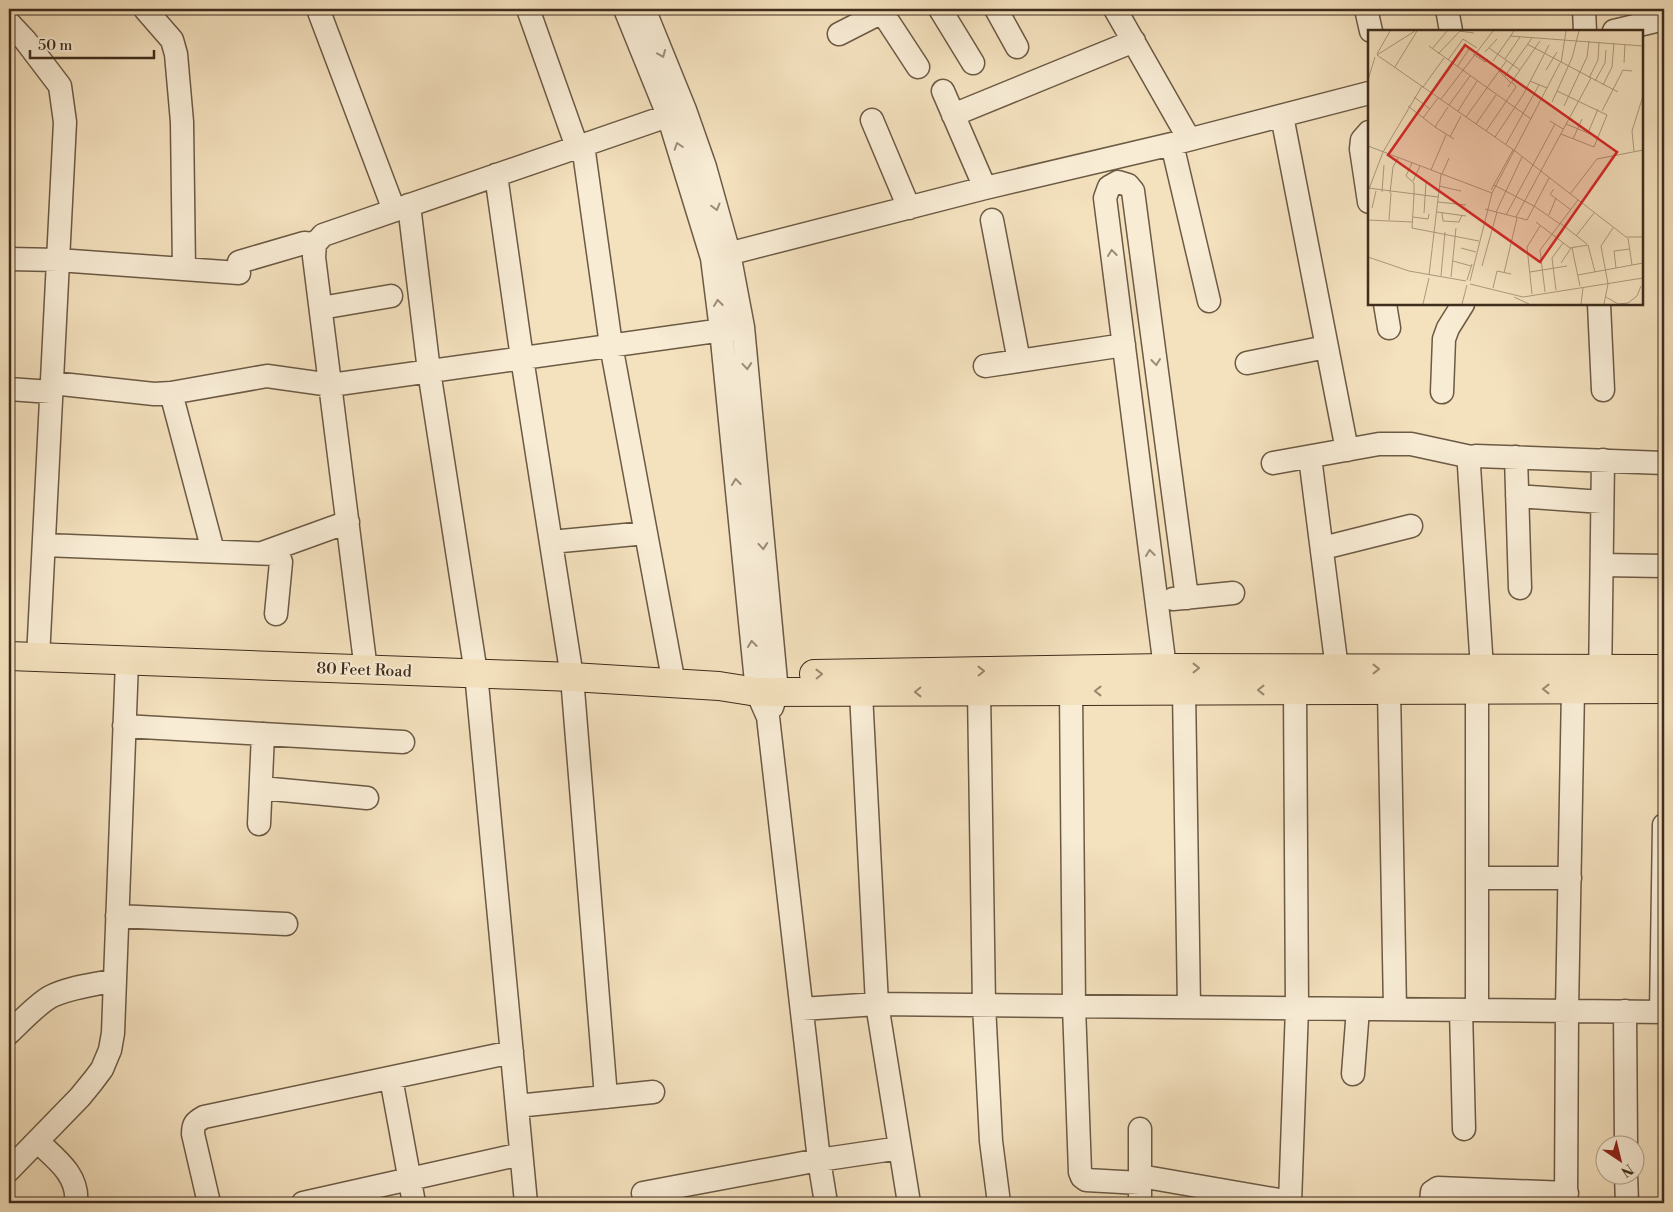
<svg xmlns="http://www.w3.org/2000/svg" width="1673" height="1212" font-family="'Libre Bodoni',serif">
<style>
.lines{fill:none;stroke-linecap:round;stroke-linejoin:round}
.minor-casing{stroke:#6c5a44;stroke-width:25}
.major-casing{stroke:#3f2d1c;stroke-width:30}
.minor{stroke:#f8ecd5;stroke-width:22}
.major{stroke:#f4e1be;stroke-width:28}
.oneway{stroke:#9c8c78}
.oneway2{stroke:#9a876d}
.labels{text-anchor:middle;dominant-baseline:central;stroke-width:4;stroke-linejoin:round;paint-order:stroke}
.street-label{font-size:16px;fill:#3f2d1c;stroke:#f8ecd5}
.inset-road{fill:none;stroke:#ac997d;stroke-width:1}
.view{fill:#d62828;fill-opacity:0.15;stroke:#d62828;stroke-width:2.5}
.inset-edge{fill:none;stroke:#3f2d1c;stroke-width:2.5}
</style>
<rect width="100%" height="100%" fill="#f4e1be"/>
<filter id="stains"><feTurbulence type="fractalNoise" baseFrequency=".004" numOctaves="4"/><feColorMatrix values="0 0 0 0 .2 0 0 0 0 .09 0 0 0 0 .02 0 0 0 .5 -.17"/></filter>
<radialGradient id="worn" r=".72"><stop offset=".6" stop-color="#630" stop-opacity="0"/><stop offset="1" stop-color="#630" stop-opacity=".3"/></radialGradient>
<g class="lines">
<g class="minor-casing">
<path id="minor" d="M145 9 172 40 176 54 182 122 184 269
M318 9 394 210
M528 9 577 147
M625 9 668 115 712 258 721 330 757 692 768 717 819 1160 826 1203
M644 9 685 110 705 167 729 253 743 327 777 692 772 707
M940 9 973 63
M996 9 1017 47
M1115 9 1189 139
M1366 9 1371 31
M1447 9 1451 31
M1584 9 1585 31
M882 12 918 67
M9 23 25 40 60 86 65 122 38 658
M1614 31 1664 19
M839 34 888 9
M943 91 985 188
M953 115 1134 41
M1282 116 1347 450
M872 120 909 208
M1369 132 1362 140 1361 149 1369 202
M1172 144 1209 301
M583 145 611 345 674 684
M496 175 522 358 572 677 606 1097
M409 205 429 371 476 673 526 1203
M992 220 1019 361
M716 257 985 188 1172 144 1369 93
M9 259 58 260 239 273
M239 262 304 243 315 244
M1385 304 1389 328
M1599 304 1603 390
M321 308 391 296
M1247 363 1326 347
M985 366 1124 345
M52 383 154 394 171 393 267 376 331 385 737 328
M9 389 51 392
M1442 392 1444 339 1448 328 1463 304
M171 393 213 551
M1310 457 1337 669
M1516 457 1520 588
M1273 463 1379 444H1411L1471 457
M1517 496 1602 502
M551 542 646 533
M44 545 276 554 279 557 281 562 276 614
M1323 548 1411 526
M262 553 348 522
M1602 565 1664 566
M1173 599 1233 593
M1165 668 1105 198 1109 187 1118 182 1128 185 1133 191 1187 598
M1482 669 1469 466 1471 457 1476 456 1664 463
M366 670 314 257 315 244 323 235 685 110
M1600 684 1603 460
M1477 689V1010
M1184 690 1189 1007
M1389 690 1395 1009
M979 691 984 1005 991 1141 999 1203
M1071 691 1074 1006 1080 1172 1082 1177 1086 1180 1140 1183
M861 693 877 1004 909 1203
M124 726 403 742
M261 788 367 798
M259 824 263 734
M1477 878H1570
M117 916 286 924
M802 1009 877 1004 1664 1012
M1461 1010 1464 1129
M1625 1011 1626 1144
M1661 1012 1664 825
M9 1033C22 1021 35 1006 50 997 69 987 94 985 115 980
M1353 1074 1358 1009
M391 1078 414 1203
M517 1106 653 1092
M37 1141C56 1159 79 1175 76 1203
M9 1170 80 1097 93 1081 102 1069 110 1050 113 1033 127 661
M1626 1174 1627 1203
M1140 1176 1290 1202
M643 1193 819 1160 900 1148
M209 1203 193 1134C193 1124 195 1122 204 1117L512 1052
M303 1203 521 1154
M1140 1203V1129
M1290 1203 1297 1008 1295 690
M1431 1203 1432 1192 1438 1188 1567 1193
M1566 1203 1567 1011 1573 689"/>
</g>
<g class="major-casing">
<path id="major" d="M9 656 572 677 719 686 757 692 1664 689
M814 674 1165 668 1664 669"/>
</g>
<use href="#minor" class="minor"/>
<use href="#major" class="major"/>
</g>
<defs><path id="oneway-chevron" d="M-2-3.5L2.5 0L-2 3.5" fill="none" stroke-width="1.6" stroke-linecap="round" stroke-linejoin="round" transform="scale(1.25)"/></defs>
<g class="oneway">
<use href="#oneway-chevron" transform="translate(662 54) rotate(68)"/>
<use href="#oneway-chevron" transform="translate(678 146) rotate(-108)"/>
<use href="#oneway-chevron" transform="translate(716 207) rotate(75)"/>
<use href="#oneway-chevron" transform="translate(1112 253) rotate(-97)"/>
<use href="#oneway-chevron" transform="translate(718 303) rotate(-97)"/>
<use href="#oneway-chevron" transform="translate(1156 362) rotate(83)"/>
<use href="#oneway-chevron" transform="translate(747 366) rotate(85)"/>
<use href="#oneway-chevron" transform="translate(736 482) rotate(-96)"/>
<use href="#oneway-chevron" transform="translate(763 546) rotate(85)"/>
<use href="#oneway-chevron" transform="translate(1150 553) rotate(-97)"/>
<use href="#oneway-chevron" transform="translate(752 644) rotate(-96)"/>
</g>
<g class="oneway2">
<use href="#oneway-chevron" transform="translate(1196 668)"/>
<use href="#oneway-chevron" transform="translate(1376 669)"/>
<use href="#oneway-chevron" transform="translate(981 671) rotate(-1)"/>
<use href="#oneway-chevron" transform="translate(819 674) rotate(-1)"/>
<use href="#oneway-chevron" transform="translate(1546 689) rotate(180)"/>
<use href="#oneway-chevron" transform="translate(1261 690) rotate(180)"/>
<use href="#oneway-chevron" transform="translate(1098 691) rotate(180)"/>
<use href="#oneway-chevron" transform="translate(918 692) rotate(179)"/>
</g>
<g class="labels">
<g class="street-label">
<text transform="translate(364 670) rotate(2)">80 Feet Road</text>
</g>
</g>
<g transform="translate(1368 30)">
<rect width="275" height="275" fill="#f4e1be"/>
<path class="inset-road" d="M91 1 106 3M142 6 275 16M159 14 250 62M61 16 163 89M121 18 152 40M64 19 79 1M117 22 129 9M9 24 22 1M70 24 92 1M105 24 117 32 120 29M9 25 47 1M9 25 147 121 258 207H275M137 29 152 7M80 30 95 9 109 18M125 31 146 1M193 33 198 1M256 33 257 14M27 37 49 1M89 37 101 19M178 40 189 22M131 41 143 53M137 46 164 8M221 48 230 30 231 12M0 50 7 27M162 51 179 58M227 51 237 33 238 20M235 55 244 37 246 13M55 57 76 28M140 57 172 11M189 61 239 85 226 117 193 104M64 63 85 34M46 67 62 79M73 69 125 1M184 72 204 28 211 1M81 75 102 46M40 76 67 97 80 77M196 76 219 27 221 11M90 81 109 51M234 81 255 40 264 41M98 87 139 30M55 88 70 68M182 91 195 99M108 94 128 65M198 94 230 107M67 97 86 109M118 101 148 57 144 52M220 103 230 79M82 107 93 86M127 107 155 65 181 15M205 109 214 89M138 114 171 55M0 116 124 163M266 121 264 101 275 66M44 133 38 146 46 153V165M63 140 78 105M74 144 81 128M45 151 52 136M126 155 166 176 192 194M71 156 93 161M0 158 70 167M1 159 15 122 54 56M186 159 182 164 203 180M123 160 145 120M14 162 16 135M22 163 25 137 30 128M202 164 229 129 275 120M46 165 44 198 111 211M70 172 98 175M4 178 8 161M117 179 159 190 181 148M69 182 98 186M128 182 154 127M56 183 58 153M74 183 75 191 91 192 94 185M138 185 187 94M181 185 188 168M45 187 60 189 61 184M148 187 223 48M0 190 44 192M21 190 23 163M168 192 202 218 220 215 227 242M192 193 219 214M208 206 226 183M260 208 264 235M93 218 108 222M204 218 212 256M0 227 41 241 98 251M85 231 103 236M193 233 203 218M114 236 129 182M248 238 246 221 262 219M162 242 199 236M136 243 149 188M61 245 73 144M210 245 275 233M73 246 77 202M83 247 88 198M99 250 104 234M102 251 124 163 192 33M102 254 155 267 275 248M125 258 129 241 143 244M188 260 184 228 195 213M177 262 172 220 210 170M164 264 159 217 172 196M146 267 161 274M238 267 250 274 260 273 269 266 273 256M55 274 61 248M94 274 99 255M213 274 215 258M236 274 240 254 233 216 245 198"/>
<path class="view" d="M97 15 249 122 172 232 20 125Z"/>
<rect width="275" height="275" class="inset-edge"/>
</g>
<rect width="1673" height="1212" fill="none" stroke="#f4e1be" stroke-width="30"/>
<rect x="10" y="10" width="1653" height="1192" fill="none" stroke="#3f2d1c" stroke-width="2.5"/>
<rect x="15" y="15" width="1643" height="1182" fill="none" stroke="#3f2d1c"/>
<g transform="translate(1620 1160) rotate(145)"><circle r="24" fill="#f8ecd5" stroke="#aea08b"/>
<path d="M0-4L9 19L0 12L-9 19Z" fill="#8f2418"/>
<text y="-8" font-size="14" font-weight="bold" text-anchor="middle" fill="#3f2d1c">N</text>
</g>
<path d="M30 50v8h124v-8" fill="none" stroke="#3f2d1c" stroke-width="2.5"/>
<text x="38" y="50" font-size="15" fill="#3f2d1c" stroke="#f8ecd5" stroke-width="4" paint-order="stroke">50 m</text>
<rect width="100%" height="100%" filter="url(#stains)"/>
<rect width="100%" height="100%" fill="url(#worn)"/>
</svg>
